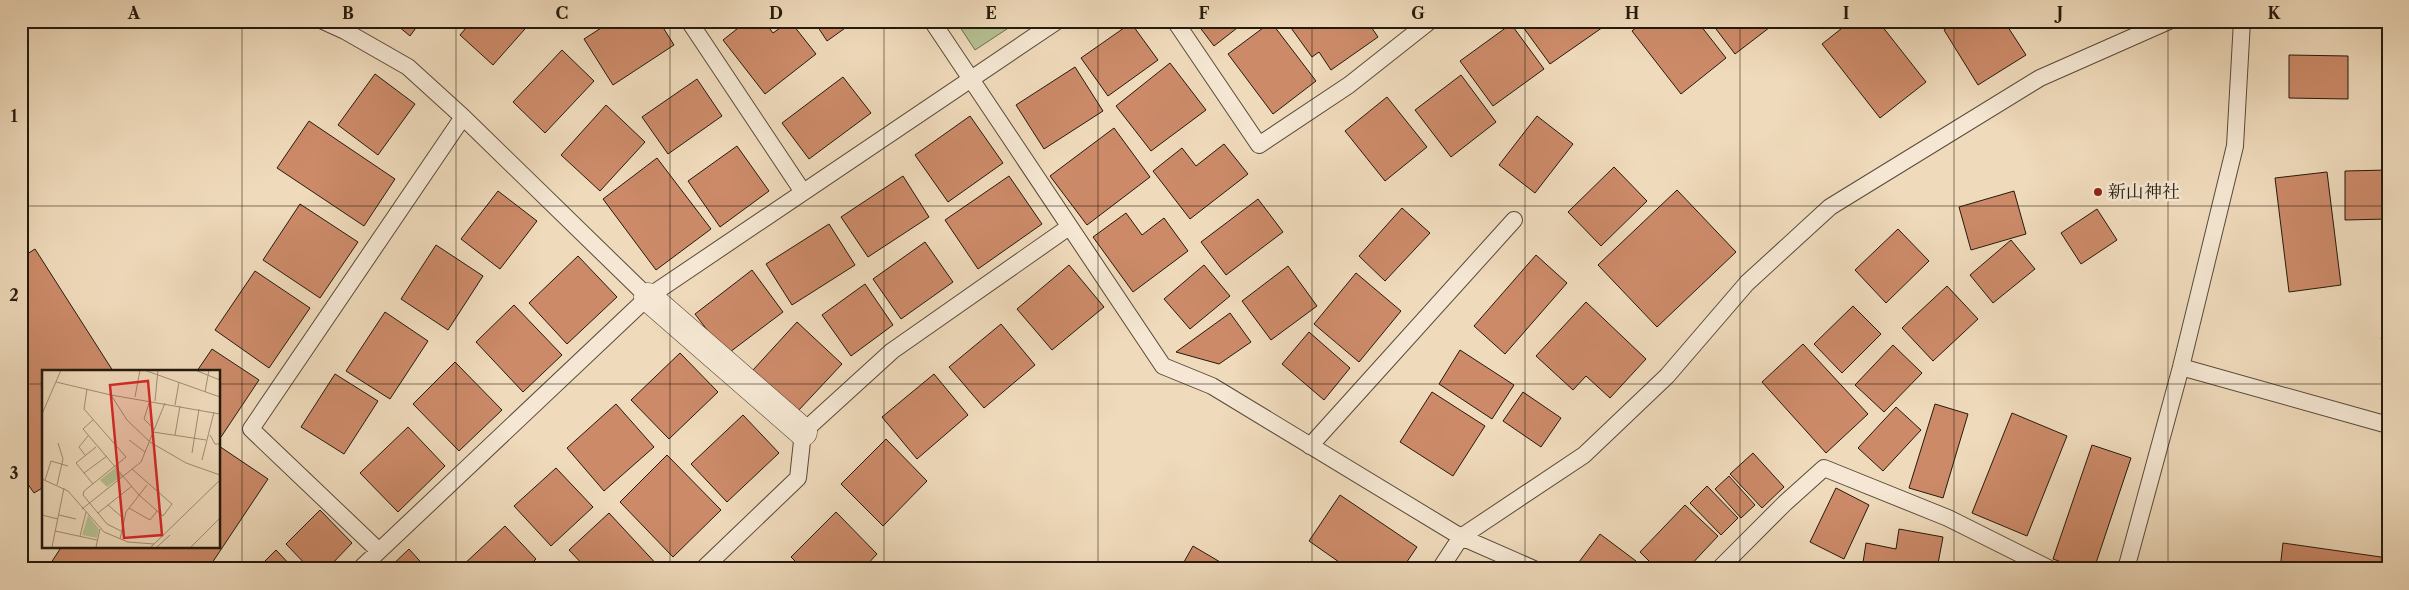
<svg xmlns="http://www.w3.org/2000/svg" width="2409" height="590" font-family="'Libre Caslon Text','Noto Serif JP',serif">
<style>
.green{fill:#b6c092;stroke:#6e6d4f}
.building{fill:#cc8a69;stroke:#251a0c}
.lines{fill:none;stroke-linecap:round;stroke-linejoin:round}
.service-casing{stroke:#584a38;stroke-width:18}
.minor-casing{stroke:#584a38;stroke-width:29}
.service{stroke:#f5e7d3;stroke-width:16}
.minor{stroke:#f5e7d3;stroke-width:28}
.grid{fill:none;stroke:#251a0c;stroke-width:1;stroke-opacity:0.55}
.poi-dot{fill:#8f2418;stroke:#f5e7d3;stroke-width:2}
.labels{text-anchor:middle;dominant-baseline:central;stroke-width:5;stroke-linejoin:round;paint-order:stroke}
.poi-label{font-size:18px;fill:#251a0c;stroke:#f5e7d3;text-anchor:start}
.inset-road{fill:none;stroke:#9e8d75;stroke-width:1}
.view{fill:#d62828;fill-opacity:0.15;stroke:#d62828;stroke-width:2.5}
.inset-edge{fill:none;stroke:#251a0c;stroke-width:2.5}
.neatline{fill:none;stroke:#251a0c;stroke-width:2}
.grid-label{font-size:16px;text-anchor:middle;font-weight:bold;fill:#251a0c}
</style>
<rect width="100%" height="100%" fill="#efdabb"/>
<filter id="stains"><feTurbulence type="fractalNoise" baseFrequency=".004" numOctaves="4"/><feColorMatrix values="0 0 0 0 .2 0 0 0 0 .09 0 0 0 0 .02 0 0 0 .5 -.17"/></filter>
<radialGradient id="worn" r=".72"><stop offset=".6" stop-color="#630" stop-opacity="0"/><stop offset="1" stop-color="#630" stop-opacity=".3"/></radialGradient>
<path class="green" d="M956 21H1019L975 50Z"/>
<path class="building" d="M392 21H421L410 36Z
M472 21H532L493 65 460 35Z
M612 21H659L674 45 613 85 584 39Z
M747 21H764L773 33 790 21 816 54 765 94 723 40Z
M814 21H855L827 41Z
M1195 21H1246L1214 46Z
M1286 21H1367L1378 37 1331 70 1319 52 1312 57Z
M1531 21H1603L1606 25 1550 64 1523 27Z
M1644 21H1697L1726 58 1681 94 1632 31Z
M1710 21H1778L1735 54Z
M1851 21H1878L1926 82 1880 118 1822 44Z
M1957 21H1982L1984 25 1989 21H2004L2026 55 1978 85 1944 30Z
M1271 22 1316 81 1273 114 1228 54Z
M1131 23 1158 60 1108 96 1081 58Z
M1511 24 1544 69 1493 106 1460 61Z
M562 50 594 81 545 133 513 102Z
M2289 55 2348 56V99L2289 98Z
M1170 63 1206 110 1151 151 1116 106Z
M1075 67 1103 111 1044 149 1016 105Z
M375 74 415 104 378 155 338 125Z
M1461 75 1496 122 1451 157 1415 110Z
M843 77 871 113 809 159 782 123Z
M697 79 722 116 668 154 642 117Z
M1387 97 1427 147 1385 181 1345 131Z
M606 105 645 142 600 191 561 155Z
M970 116 1003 163 948 202 915 155Z
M1537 116 1573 144 1535 193 1499 165Z
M309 121 395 179 364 226 277 168Z
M1114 128 1150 177 1087 225 1050 176Z
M1224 144 1248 174 1190 219 1153 171 1182 148 1196 166Z
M737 146 769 191 720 227 688 181Z
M657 158 711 229 656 270 603 199Z
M1614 167 1647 201 1601 246 1568 212Z
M2388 170V219L2345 220V171Z
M2327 172 2341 285 2289 292 2275 178Z
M903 176 929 217 868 257 841 217Z
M1009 176 1042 224 978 269 945 220Z
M1677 190 1736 252 1657 327 1598 265Z
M498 191 537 221 500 269 461 239Z
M2014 191 2026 234 1971 250 1959 207Z
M1258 199 1283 232 1226 275 1201 242Z
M300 204 358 242 320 298 263 260Z
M1402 208 1430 233 1385 281 1359 256Z
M2097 209 2117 240 2081 264 2061 233Z
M1126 213 1142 235 1164 218 1188 251 1133 292 1093 237Z
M829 224 855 265 792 305 766 264Z
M1898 229 1929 261 1886 303 1855 270Z
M2011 240 2035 269 1993 303 1970 275Z
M925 242 953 282 901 319 873 279Z
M436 245 483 276 448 330 401 299Z
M35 249 113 371H44V487L34 493 21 474V258Z
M1536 255 1567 283 1505 354 1474 326Z
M578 256 617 297 567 344 529 303Z
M1069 265 1104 307 1052 350 1017 309Z
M1204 265 1230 296 1190 329 1164 299Z
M1288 266 1317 306 1271 340 1242 301Z
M752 270 783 312 726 355 695 314Z
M255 271 310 308 269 368 215 330Z
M1356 273 1401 311 1359 362 1314 324Z
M865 284 893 325 851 356 822 315Z
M1947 286 1978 319 1933 361 1902 328Z
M1586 302 1646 359 1610 398 1586 376 1573 390 1536 356Z
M514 305 562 355 523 392 476 342Z
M1853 306 1881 334 1842 373 1814 344Z
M385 312 428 341 390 399 346 371Z
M1230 313 1251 342 1219 364 1176 352Z
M797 322 842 364 797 412 753 370Z
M1001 324 1035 365 984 408 949 367Z
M2388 324V342L2381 339Z
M1309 332 1350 368 1324 400 1282 364Z
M1803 344 1868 414 1826 453 1762 382Z
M1893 345 1922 373 1884 412 1855 385Z
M212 349 259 380 221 437 219 435V371H197Z
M1460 350 1514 385 1492 419 1439 384Z
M680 353 718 392 669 439 631 400Z
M455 362 502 410 459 451 413 404Z
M335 374 378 401 344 454 301 427Z
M934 374 968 415 917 459 882 417Z
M1432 392 1485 426 1453 476 1400 442Z
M1523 392 1561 418 1541 447 1503 421Z
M616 404 654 447 604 491 567 448Z
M1935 404 1968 414 1943 498 1909 488Z
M1896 407 1921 430 1883 471 1858 448Z
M2012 413 2067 436 2027 536 1972 513Z
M743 415 779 453 727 502 691 464Z
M408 427 445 466 398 512 360 473Z
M886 439 927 481 883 526 841 484Z
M2092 445 2131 458 2094 569H2081L2053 559Z
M219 446 268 479 208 569H47L62 546H219Z
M1753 453 1784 487 1762 508 1730 474Z
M667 455 721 510 673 557 620 502Z
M556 468 593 507 551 546 514 506Z
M1729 476 1755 505 1741 518 1715 489Z
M1707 486 1738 518 1721 535 1690 503Z
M1836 488 1869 505 1844 559 1810 542Z
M1340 495 1417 547 1402 569H1349L1309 541Z
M1685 505 1718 536 1687 569H1657L1640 552Z
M320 510 352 543 327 569H310L286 544Z
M836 512 877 554 863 569H803L791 557Z
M609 513 661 569H587L569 550Z
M505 526 536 559 526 569H465L462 566Z
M1899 529 1943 537 1937 569H1862L1866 543 1896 549Z
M1600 534 1636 561 1630 569H1587L1579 562Z
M2283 543 2388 558V569H2280Z
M1193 546 1232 569H1180Z
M409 549 427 569H388Z
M276 550 294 569H257Z"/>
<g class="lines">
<g class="service-casing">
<path id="service" d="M323 21 345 31 408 67 463 117 648 297
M689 21 803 192
M932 21 1163 366 1212 386 1461 537 1534 569
M1175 21 1259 145 1349 85 1430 21
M2181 367 2388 425
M1310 446 1514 220
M379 551 251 429 463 117
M360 569 648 297 1057 21
M703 569 798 478 803 432 892 351 1069 227
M1440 569 1461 537 1584 455 1667 376 1747 283 1830 207 2040 78 2169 21
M1719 569 1785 503 1824 468 1948 518 2050 569
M2126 569 2181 367 2235 146 2242 21"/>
</g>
<g class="minor-casing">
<path id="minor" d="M648 297 803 432"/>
</g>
<use href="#service" class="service"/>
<use href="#minor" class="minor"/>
</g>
<path class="grid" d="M242 21V569M456 21V569M670 21V569M884 21V569M1098 21V569M1312 21V569M1525 21V569M1740 21V569M1954 21V569M2168 21V569M21 206H2388M21 384H44M219 384H2388"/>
<circle class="poi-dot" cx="2098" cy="192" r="5"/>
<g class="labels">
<g class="poi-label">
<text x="2108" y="192">新山神社</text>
</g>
</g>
<g transform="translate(42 370)">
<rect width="178" height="178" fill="#efdabb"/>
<path d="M73 98 80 106 65 117 58 110ZM46 145 57 159 55 168 40 165Z" fill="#b6c092"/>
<path class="inset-road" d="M102 0 178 27M153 0 178 10M14 12 69 25 178 44M45 19 42 39 84 87 42 121 41 125 65 154 79 161M163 22 167 0M69 25 85 50 108 72 144 93 178 105M93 27 98 0M108 30 102 49 112 59M113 31 116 0M133 35 137 12M0 44 19 0M51 50 41 59 97 125 121 146 130 134 90 99M111 62 164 70M133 65 138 36M168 65 173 74H178M87 70 103 82M150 83 157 39M43 85 37 77 46 66M160 90 172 42M42 103 65 86M0 109 26 121 62 162 86 172 112 174M3 110 9 91 26 96M51 114 34 93 54 77M15 115 21 89 16 73M66 135 81 148M87 138 108 150 115 141M40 139 99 92 123 33M56 143 90 116M0 145 16 149M17 145 34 149M13 161 55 170M38 166 44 142M78 169 84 142 105 115M10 177 22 118M54 177 58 159M109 177 178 110M115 177 128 165M149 177 178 148"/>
<path class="view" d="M106 11 120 165 82 168 68 15Z"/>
<rect width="178" height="178" class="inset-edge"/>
</g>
<rect width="2409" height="590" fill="none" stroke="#efdabb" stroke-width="55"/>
<rect x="28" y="28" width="2354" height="534" class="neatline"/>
<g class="grid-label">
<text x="134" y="19">A</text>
<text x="348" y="19">B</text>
<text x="562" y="19">C</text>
<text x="776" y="19">D</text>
<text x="991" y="19">E</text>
<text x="1204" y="19">F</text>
<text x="1418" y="19">G</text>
<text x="1632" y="19">H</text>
<text x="1846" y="19">I</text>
<text x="2060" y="19">J</text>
<text x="2274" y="19">K</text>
<text x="14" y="122">1</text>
<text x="14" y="301">2</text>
<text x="14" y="479">3</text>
</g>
<rect width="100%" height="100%" filter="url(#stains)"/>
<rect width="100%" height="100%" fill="url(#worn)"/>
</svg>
